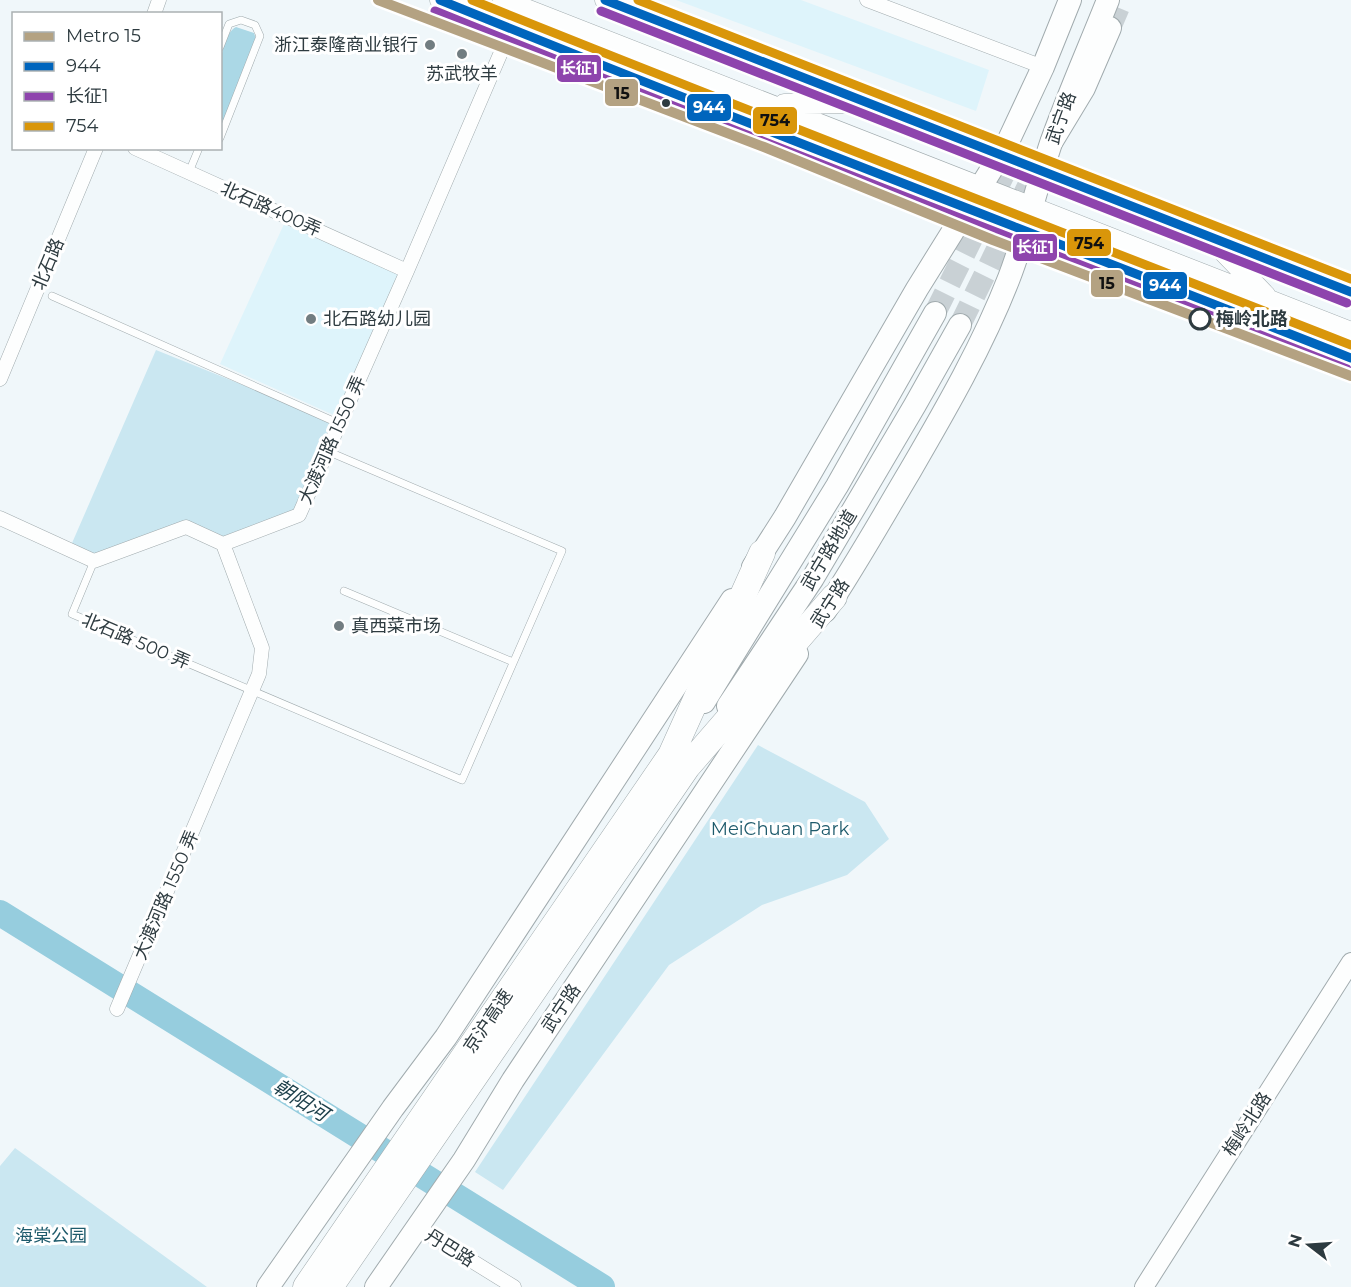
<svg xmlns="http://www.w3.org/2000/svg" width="1351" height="1287" font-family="Montserrat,'Noto Sans SC',sans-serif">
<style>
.built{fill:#def4fb}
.green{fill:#cae7f1}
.forest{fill:#abd8e6}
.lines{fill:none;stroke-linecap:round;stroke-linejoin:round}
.river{stroke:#96cdde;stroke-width:26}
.trunk-tunnel{stroke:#c9d1d5;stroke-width:22;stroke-dasharray:22 11;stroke-linecap:butt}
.service-casing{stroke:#a1abae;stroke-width:8}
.minor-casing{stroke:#a1abae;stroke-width:15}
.tertiary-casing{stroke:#a1abae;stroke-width:20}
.secondary-casing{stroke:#a1abae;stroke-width:21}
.primary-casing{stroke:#a1abae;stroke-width:24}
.trunk-casing{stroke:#a1abae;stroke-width:24}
.motorway-casing{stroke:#a1abae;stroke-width:27}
.service{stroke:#fdfefe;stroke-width:7}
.minor{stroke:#fdfefe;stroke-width:14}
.tertiary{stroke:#fdfefe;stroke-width:18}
.secondary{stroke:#fdfefe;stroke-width:20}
.primary{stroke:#fdfefe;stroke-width:22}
.trunk{stroke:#fdfefe;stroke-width:22}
.motorway{stroke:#fdfefe;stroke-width:26}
.bus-1-casing{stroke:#fff;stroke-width:14}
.bus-2-casing{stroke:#fff;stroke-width:14}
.bus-3-casing{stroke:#fff;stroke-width:14}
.bus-1{stroke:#0065bd;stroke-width:9}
.bus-2{stroke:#8e44ad;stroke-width:9}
.bus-3{stroke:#d9960a;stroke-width:9}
.metro-1-casing{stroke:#fff;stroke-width:15}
.metro-1{stroke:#b4a282;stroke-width:10}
.poi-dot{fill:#727d81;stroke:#fff;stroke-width:2}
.bus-dot{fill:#2e3b40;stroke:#fff;stroke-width:2}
.stop-dot{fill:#fff;stroke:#2e3b40;stroke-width:3}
.labels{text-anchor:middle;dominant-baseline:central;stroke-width:6;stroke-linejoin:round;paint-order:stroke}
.poi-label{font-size:18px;fill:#2e3b40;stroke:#fff;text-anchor:start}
.street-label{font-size:18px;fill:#2e3b40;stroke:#fff}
.stop-label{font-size:18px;font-weight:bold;fill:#2e3b40;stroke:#fff;text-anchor:start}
.park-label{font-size:18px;fill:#1e5b6c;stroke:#fff}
.water-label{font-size:20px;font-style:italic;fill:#1b3e49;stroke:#fff}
.line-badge{stroke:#fff;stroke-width:2}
.badge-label{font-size:16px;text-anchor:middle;font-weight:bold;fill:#fff}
.pale-badge-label{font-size:16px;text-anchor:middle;font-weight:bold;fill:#111}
</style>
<rect width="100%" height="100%" fill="#f0f7fa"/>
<path class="built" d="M676 0H801L989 70 976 111Z
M284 224 401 274 338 417 220 364Z"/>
<path class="green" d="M156 350 340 424 299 515 223 544 186 527 94 561 69 550Z
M758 745 865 802 889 839 847 875 762 905 669 965 503 1190 475 1172Z
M15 1148 207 1287H0V1166Z"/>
<path class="forest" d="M236 27 254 33 256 39 221 131C221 107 213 40 236 27Z"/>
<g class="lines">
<path class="river" d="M0 913 602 1287"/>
<path class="trunk-tunnel" d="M1110 28 1122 0
M935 313 1020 142
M960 325 1029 184"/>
<g class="service-casing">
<path id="service" d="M220 47 229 24 241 20 255 25 260 36 220 138
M189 172 199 148
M52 296 340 424
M94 561 72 614 462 780 562 551 327 451
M344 591 513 662"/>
</g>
<g class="minor-casing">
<path id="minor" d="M867 0 1043 67
M154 14 159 0
M135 148 407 271
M0 379 96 148
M0 518 94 561 186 527 223 544
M117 1009 259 674 262 648 223 544 299 515 407 271 511 29
M417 1227 514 1287"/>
</g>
<g class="tertiary-casing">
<path id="tertiary" d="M1144 1287 1351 962"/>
</g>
<g class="secondary-casing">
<path id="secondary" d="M440 0 672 94 968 207 1351 358
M503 0 1351 332
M605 0 1351 292
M784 104 856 103
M1213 241 1266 296"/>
</g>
<g class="primary-casing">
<path id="primary" d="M753 567 785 517 917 289 1006 146 1043 67 1070 0
M825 611C855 566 882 518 910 471 946 409 983 345 1009 278 1026 234 1036 188 1051 143 1068 95 1089 48 1108 0
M268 1287 393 1108 446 1037 732 600
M376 1287 464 1160 513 1080 797 654"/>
</g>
<g class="trunk-casing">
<path id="trunk" d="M1052 141 1084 88 1110 28
M704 702 837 486 935 313
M728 706 813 578 915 405 960 325"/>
</g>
<g class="motorway-casing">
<path id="motorway" d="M306 1287 671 755 762 553
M330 1287 687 767 834 597"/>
</g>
<use href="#service" class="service"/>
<use href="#minor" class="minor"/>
<use href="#tertiary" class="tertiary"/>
<use href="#secondary" class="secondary"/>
<use href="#primary" class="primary"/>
<use href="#trunk" class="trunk"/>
<use href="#motorway" class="motorway"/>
<g class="bus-1-casing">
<path id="bus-1" d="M440 0C742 123 1047 238 1351 358
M605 0 1351 292"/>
</g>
<g class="bus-2-casing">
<path id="bus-2" d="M435 11C738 134 1043 249 1347 369
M601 11 1347 303"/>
</g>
<g class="bus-3-casing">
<path id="bus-3" d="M472 0C764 118 1058 230 1351 345
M638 0 1351 279"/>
</g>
<use href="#bus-1" class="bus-1"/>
<use href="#bus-2" class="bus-2"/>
<use href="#bus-3" class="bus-3"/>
<g class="metro-1-casing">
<path id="metro-1" d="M378 0 764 147 993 240 1351 376"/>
</g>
<use href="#metro-1" class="metro-1"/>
</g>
<g class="poi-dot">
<circle cx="430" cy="45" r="6"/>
<circle cx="462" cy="54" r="6"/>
<circle cx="311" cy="319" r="6"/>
<circle cx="339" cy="626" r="6"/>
</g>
<circle class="bus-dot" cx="666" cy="103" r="5"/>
<circle class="stop-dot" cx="1200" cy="319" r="10"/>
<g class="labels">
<g class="poi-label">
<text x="418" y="45" text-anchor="end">浙江泰隆商业银行</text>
<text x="462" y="74" text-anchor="middle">苏武牧羊</text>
<text x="323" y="319">北石路幼儿园</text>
<text x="351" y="626">真西菜市场</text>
</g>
<g class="street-label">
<text transform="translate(1061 118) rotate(-70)">武宁路</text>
<text transform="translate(271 209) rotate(24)">北石路400弄</text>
<text transform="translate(48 264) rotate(-67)">北石路</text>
<text transform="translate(332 440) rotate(-66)">大渡河路 1550 弄</text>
<text transform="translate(829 550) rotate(-59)">武宁路地道</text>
<text transform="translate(830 603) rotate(-57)">武宁路</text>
<text transform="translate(136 641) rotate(23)">北石路 500 弄</text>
<text transform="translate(166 895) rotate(-67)">大渡河路 1550 弄</text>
<text transform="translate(561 1008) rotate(-56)">武宁路</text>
<text transform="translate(488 1021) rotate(-56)">京沪高速</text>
<text transform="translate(1247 1124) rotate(-57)">梅岭北路</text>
<text transform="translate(450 1248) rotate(32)">丹巴路</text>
</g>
<g class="stop-label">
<text x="1216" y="319">梅岭北路</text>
</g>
<g class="park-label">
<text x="780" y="829">MeiChuan Park</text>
<text x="51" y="1236">海棠公园</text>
</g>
<g class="water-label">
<text transform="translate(301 1100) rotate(32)">朝阳河</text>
</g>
</g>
<g class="line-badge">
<rect x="556" y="54" width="46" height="29" rx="6" fill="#8e44ad"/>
<rect x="604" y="78" width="35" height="29" rx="6" fill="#b4a282"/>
<rect x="686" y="93" width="46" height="29" rx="6" fill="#0065bd"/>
<rect x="752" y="106" width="46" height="29" rx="6" fill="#d9960a"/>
<rect x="1066" y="228" width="46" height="29" rx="6" fill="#d9960a"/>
<rect x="1012" y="233" width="46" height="29" rx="6" fill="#8e44ad"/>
<rect x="1090" y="269" width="34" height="29" rx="6" fill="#b4a282"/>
<rect x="1142" y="271" width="46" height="29" rx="6" fill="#0065bd"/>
</g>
<g class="badge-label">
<text x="579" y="74">长征1</text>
<text x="709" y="113">944</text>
<text x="1035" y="253">长征1</text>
<text x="1165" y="291">944</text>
</g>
<g class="pale-badge-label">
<text x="622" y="99">15</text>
<text x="775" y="126">754</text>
<text x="1089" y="249">754</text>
<text x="1107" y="289">15</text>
</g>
<rect x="12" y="12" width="210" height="138" fill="#ffffff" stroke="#abb1b3" stroke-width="1.5"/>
<rect x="24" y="32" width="30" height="9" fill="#b4a282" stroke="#abb1b3" stroke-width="1.5"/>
<text x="66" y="42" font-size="18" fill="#2e3b40">Metro 15</text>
<rect x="24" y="62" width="30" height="9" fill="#0065bd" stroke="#abb1b3" stroke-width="1.5"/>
<text x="66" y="72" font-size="18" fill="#2e3b40">944</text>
<rect x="24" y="92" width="30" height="9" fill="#8e44ad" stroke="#abb1b3" stroke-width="1.5"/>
<text x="66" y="102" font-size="18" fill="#2e3b40">长征1</text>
<rect x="24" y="122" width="30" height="9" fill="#d9960a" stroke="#abb1b3" stroke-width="1.5"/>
<text x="66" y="132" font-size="18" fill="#2e3b40">754</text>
<g transform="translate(1309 1245) rotate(287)" stroke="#ffffff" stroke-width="4.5" paint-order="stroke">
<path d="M0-4.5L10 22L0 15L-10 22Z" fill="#2e3b40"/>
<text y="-9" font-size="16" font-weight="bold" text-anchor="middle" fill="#2e3b40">N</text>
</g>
</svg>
